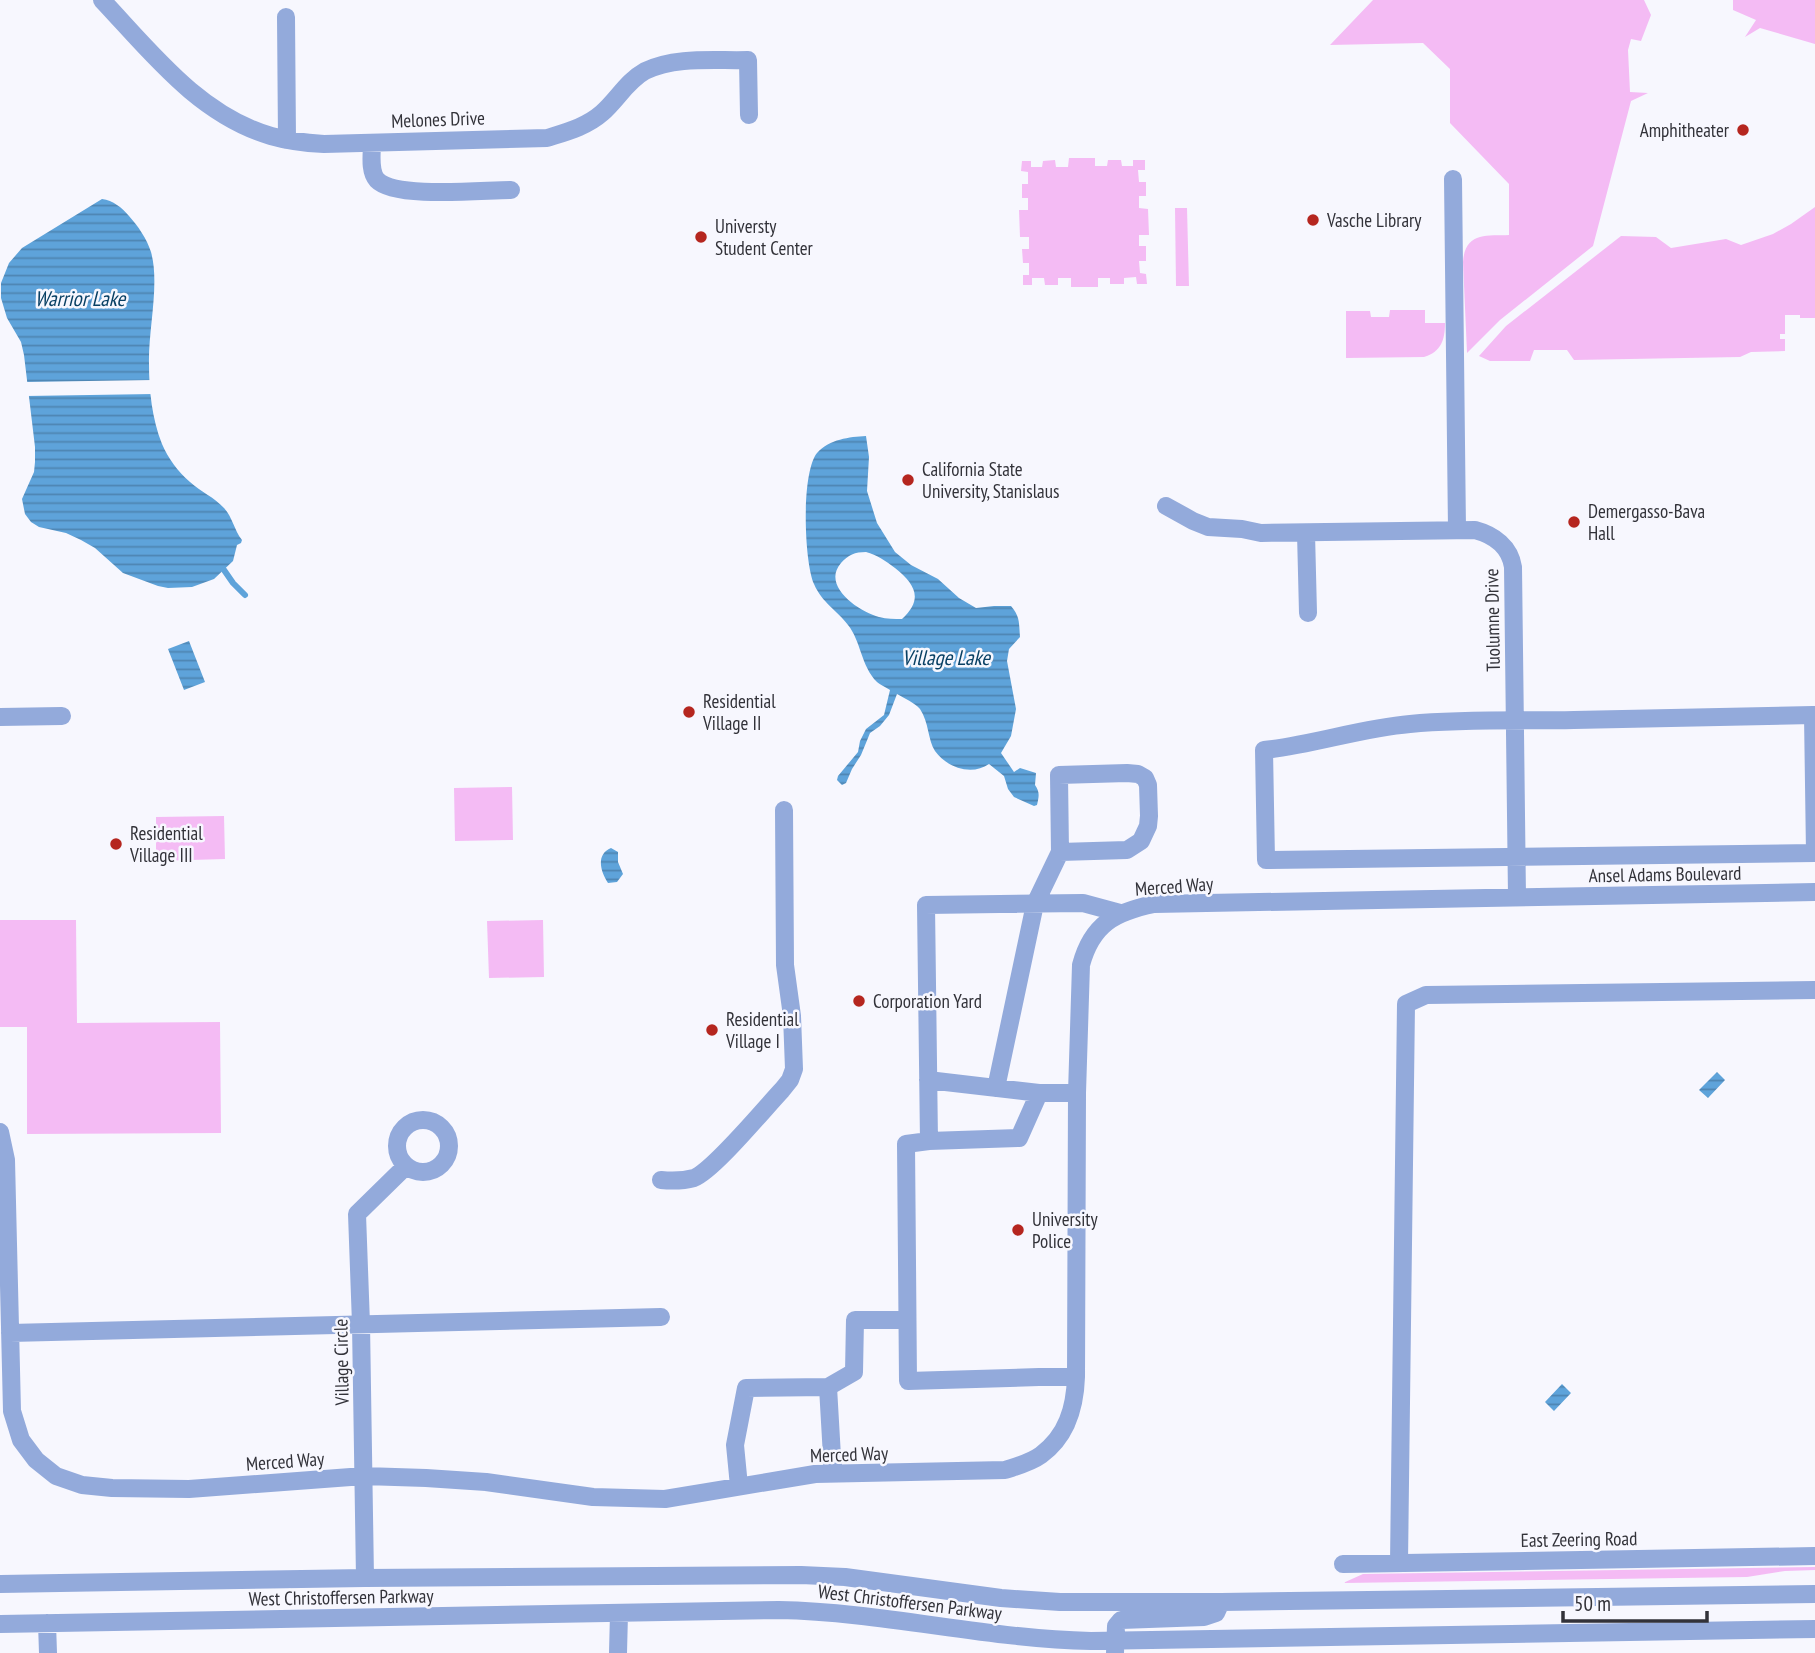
<svg xmlns="http://www.w3.org/2000/svg" width="1815" height="1653" font-family="'PT Sans Narrow',sans-serif">
<style>
.grass{fill:#f4bbf4}
.water{fill:url(#water-rules);fill-rule:evenodd}
.pier{fill:#f7f7fe}
.lines{fill:none;stroke-linecap:round;stroke-linejoin:round}
.stream{stroke:#5ea3da;stroke-width:6}
.minor{stroke:#93aadb;stroke-width:18}
.poi-dot{fill:#b5261f;stroke:#f7f7fe;stroke-width:2.5}
.labels{text-anchor:middle;dominant-baseline:central;stroke-width:5;stroke-linejoin:round;paint-order:stroke}
.street-label{font-size:19px;fill:#323239;stroke:#f7f7fe}
.poi-label{font-size:19px;fill:#323239;stroke:#f7f7fe;text-anchor:start}
.water-label{font-size:21px;font-style:italic;fill:#094064;stroke:#f7f7fe}
</style>
<defs>
<pattern id="water-rules" width="6" height="5" patternUnits="userSpaceOnUse" patternTransform="scale(1.75)"><rect width="6" height="5" fill="#5ea3da"/><path d="M0 2.5h6" fill="none" stroke="#4e85b2"/></pattern>
</defs>
<rect width="100%" height="100%" fill="#f7f7fe"/>
<path class="grass" d="M1373 0H1644L1651 15 1641 41 1631 39 1628 50 1630 92 1648 93 1631 101 1593 246 1500 320 1467 353 1463 262C1465 232 1486 236 1509 235V184L1450 123V69L1423 43 1330 45Z
M1733 0H1815V44L1760 28 1745 37 1756 20 1733 10Z
M1069 158H1095V166H1107L1108 160H1121L1122 166H1133V160H1145V170H1138L1139 182H1146V196H1139V208L1148 209 1149 235H1139V246H1146V261H1139L1140 273 1146 274 1147 284H1137L1136 277 1124 278V284H1110V278H1098V287H1071V278H1058V285H1045L1044 278H1032V285H1023V275H1029V263H1023L1022 249H1029V237H1020L1019 210H1028V198H1022V184H1028V172L1021 171 1022 161H1031V167H1042L1043 161 1055 160 1056 167H1068Z
M1815 207V318H1800V315H1785V334H1780V339H1785V351L1751 352 1740 357 1574 360 1567 350H1534L1530 361H1490L1479 356 1506 326 1621 236 1656 237 1671 248 1726 239 1741 245 1773 234 1791 224Z
M1175 208H1187L1189 286H1176Z
M1390 310H1425V323H1445C1445 340 1441 352 1424 357L1346 358V311H1370L1371 317H1389Z
M512 787 513 840 455 841 454 788Z
M224 816 225 859 156 861V817Z
M0 920H76L77 1023 220 1022 221 1133 27 1134V1027H0Z
M543 920 544 977 489 978 487 921Z
M1815 1567V1570L1785 1571 1747 1577 1343 1583 1363 1574Z"/>
<path class="water" d="M102 199C113 200 122 208 129 216 138 226 147 239 151 252 160 284 148 330 149 364 149 390 152 419 162 444 168 458 178 472 190 482 201 492 214 497 224 508 233 518 234 530 242 540L241 543 237 545 233 561 214 579 192 587 168 588 158 586 123 573 95 548 81 540 66 533 39 527 31 522 25 514 22 499 34 472 35 462V447L24 355 21 342 7 318 1 298V283L9 263 22 248Z
M866 436 869 457 867 491 877 523 895 552 911 565 938 579 959 598 976 608 994 606H1011C1020 616 1019 624 1020 637L1009 649 1007 661 1016 709 1011 736 1001 753 1014 772 1020 768 1036 773 1035 785C1040 792 1039 796 1037 805L1034 806 1014 797 1008 789 1004 776 989 764C972 776 947 768 935 751 928 741 929 722 920 709 915 703 904 698 897 694L889 715 880 726 870 733 868 738 861 755 852 769 846 783 842 785 837 780 838 776 858 752 860 741 866 729 884 715 890 690C886 687 880 685 877 682 861 666 861 641 848 625 837 610 822 603 814 584 804 561 801 473 817 453 830 439 849 437 866 436ZM866 552C877 555 886 561 895 568 915 584 924 599 902 619 894 619 887 619 879 617 859 612 821 586 841 563 848 555 855 552 866 552Z
M189 641 205 682 184 690 168 649Z
M611 848 618 852V862L623 874 617 882 608 883C600 871 596 854 611 848Z
M1717 1072 1725 1080 1708 1098 1699 1090Z
M1562 1384 1571 1393 1554 1411 1545 1402Z"/>
<path class="pier" d="M153 380 154 394 26 396 24 382Z"/>
<g class="lines">
<path class="stream" d="M224 570 233 583 245 595"/>
<path class="minor" d="M102 0C151 52 199 115 271 136 288 141 306 143 324 144L547 138C566 132 586 127 602 113 617 100 627 81 645 71 676 56 715 61 748 60L749 115
M286 17 287 140
M372 143C372 154 369 171 377 180 395 199 483 190 511 190
M1453 179 1457 530
M1166 506 1193 521 1208 527 1242 529 1261 533 1475 530C1494 535 1510 547 1513 567L1517 897
M1306 533 1308 613
M1813 715 1815 853 1266 860 1264 750C1313 745 1361 728 1410 724 1465 719 1520 721 1574 720 1654 718 1734 717 1813 715H1815
M0 717 62 716
M928 1080 1039 1093H1077
M996 1088 1035 904 1060 852 1127 850 1141 841 1148 826 1149 816 1148 785 1145 778 1138 774 1127 773 1059 775 1060 852
M1039 1093 1019 1138 929 1141 926 905 1083 903 1120 913
M397 1146a26 26 0 1 1 52 0a26 26 0 1 1-52 0Z
M0 1132 6 1160 12 1411 21 1440 36 1460 56 1476 82 1485 112 1488 189 1489 364 1476 426 1478 486 1482 593 1497 665 1499 815 1474 1005 1470C1017 1466 1030 1463 1041 1455 1067 1436 1075 1408 1076 1377L1077 1093 1081 965C1092 924 1115 912 1154 904L1815 892
M929 1141 906 1144 908 1381 1039 1377H1076
M661 1180C672 1181 683 1181 694 1178 714 1170 764 1109 782 1090L790 1080 794 1069 792 1016 785 965 784 810
M10 1333 661 1317
M828 1387 833 1474
M739 1486 735 1445 746 1388 828 1387 854 1372 855 1320H907
M1399 1563 1406 1004 1426 995 1815 990
M1343 1564 1815 1556
M365 1578 361 1324 357 1214 406 1166
M0 1584 365 1578 801 1575 845 1577 1001 1598 1060 1602H1221L1815 1594
M47 1623 48 1653
M0 1624 779 1610C884 1612 987 1639 1091 1641L1815 1629
M618 1653 619 1614
M1115 1653 1116 1626 1121 1620 1204 1617 1216 1613 1221 1602"/>
</g>
<g class="poi-dot">
<circle cx="1743" cy="130" r="7"/>
<circle cx="1313" cy="220" r="7"/>
<circle cx="701" cy="237" r="7"/>
<circle cx="908" cy="480" r="7"/>
<circle cx="1574" cy="522" r="7"/>
<circle cx="689" cy="712" r="7"/>
<circle cx="116" cy="844" r="7"/>
<circle cx="859" cy="1001" r="7"/>
<circle cx="712" cy="1030" r="7"/>
<circle cx="1018" cy="1230" r="7"/>
</g>
<g class="labels">
<g class="street-label">
<text transform="translate(438 119) rotate(-2)">Melones Drive</text>
<text transform="translate(1492 620) rotate(-91)">Tuolumne Drive</text>
<text transform="translate(1665 874) rotate(-1)">Ansel Adams Boulevard</text>
<text transform="translate(1174 886) rotate(-4)">Merced Way</text>
<text transform="translate(341 1362) rotate(-91)">Village Circle</text>
<text transform="translate(849 1454) rotate(-2)">Merced Way</text>
<text transform="translate(285 1461) rotate(-4)">Merced Way</text>
<text transform="translate(1579 1539) rotate(-1)">East Zeering Road</text>
<text transform="translate(341 1597) rotate(-1)">West Christoffersen Parkway</text>
<text transform="translate(910 1602) rotate(7)">West Christoffersen Parkway</text>
</g>
<g class="poi-label">
<text x="1729" y="130" text-anchor="end">Amphitheater</text>
<text x="1327" y="220">Vasche Library</text>
<text x="715" y="226">Universty<tspan x="715" dy="22">Student Center</tspan></text>
<text x="922" y="469">California State<tspan x="922" dy="22">University, Stanislaus</tspan></text>
<text x="1588" y="511">Demergasso-Bava<tspan x="1588" dy="22">Hall</tspan></text>
<text x="703" y="701">Residential<tspan x="703" dy="22">Village II</tspan></text>
<text x="130" y="833">Residential<tspan x="130" dy="22">Village III</tspan></text>
<text x="873" y="1001">Corporation Yard</text>
<text x="726" y="1019">Residential<tspan x="726" dy="22">Village I</tspan></text>
<text x="1032" y="1219">University<tspan x="1032" dy="22">Police</tspan></text>
</g>
<g class="water-label">
<text x="80" y="298">Warrior Lake</text>
<text x="946" y="657">Village Lake</text>
</g>
</g>
<path d="M1563 1611v10h144v-10" fill="none" stroke="#323239" stroke-width="3.5"/>
<text x="1574" y="1611" font-size="21" fill="#323239" stroke="#f7f7fe" stroke-width="5" paint-order="stroke">50 m</text>
</svg>
